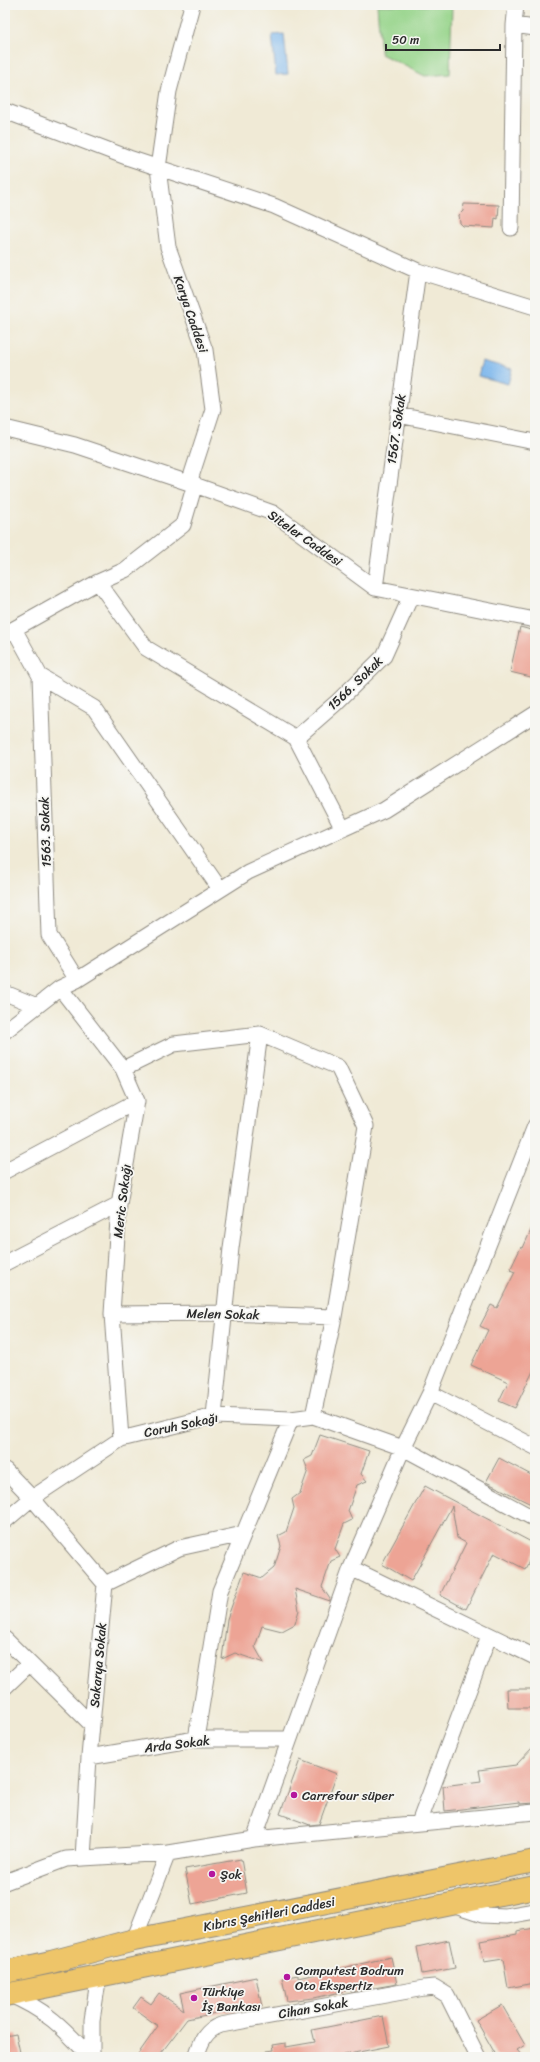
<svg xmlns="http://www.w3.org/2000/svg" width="540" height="2062" font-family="Sriracha,sans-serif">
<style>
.green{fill:#96d48a;stroke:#60805a}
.water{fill:#7bb6ec;stroke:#53708c}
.building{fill:#eda495}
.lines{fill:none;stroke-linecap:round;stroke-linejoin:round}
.minor-casing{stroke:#8e8a80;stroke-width:17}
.highway-casing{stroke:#8e8a80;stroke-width:24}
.minor{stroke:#fff;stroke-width:15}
.highway{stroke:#eec569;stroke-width:22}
.poi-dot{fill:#b5179e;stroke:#f6f6f2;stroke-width:1.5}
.labels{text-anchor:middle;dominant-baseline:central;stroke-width:3.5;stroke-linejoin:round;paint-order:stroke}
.street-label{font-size:13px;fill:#2b2b2b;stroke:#f6f6f2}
.poi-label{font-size:13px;fill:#2b2b2b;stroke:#f6f6f2;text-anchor:start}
</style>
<rect width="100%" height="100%" fill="#f6f6f2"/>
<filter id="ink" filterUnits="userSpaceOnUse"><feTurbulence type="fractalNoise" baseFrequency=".025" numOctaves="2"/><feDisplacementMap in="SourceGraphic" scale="8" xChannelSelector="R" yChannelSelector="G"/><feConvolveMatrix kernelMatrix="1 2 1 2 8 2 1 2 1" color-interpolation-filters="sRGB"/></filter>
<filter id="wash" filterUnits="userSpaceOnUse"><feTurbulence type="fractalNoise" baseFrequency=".012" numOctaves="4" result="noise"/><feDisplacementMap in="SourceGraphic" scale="16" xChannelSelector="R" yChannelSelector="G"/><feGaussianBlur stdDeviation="0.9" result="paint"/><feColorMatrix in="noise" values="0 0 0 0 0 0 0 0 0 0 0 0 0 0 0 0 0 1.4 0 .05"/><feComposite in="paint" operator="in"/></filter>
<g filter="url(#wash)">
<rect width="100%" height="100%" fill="#f0ead6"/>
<path class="green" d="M377 5 452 6 450 74 425 76 381 54Z"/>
<path class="water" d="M284 34 288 74 276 75 272 35Z
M482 361 512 369 508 384 478 376Z"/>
<g id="blocks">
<path class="building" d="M464 204 499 205 498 219 495 218 494 228 463 226 460 223 459 215 463 211Z
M520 627 535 631V678L510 672Z
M535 1221V1367L515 1408 499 1401 508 1382 471 1365 488 1330 480 1326 491 1305 497 1308 515 1272 510 1270 521 1247 523 1248Z
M320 1435 369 1451 361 1474 367 1481 357 1485 348 1511 352 1520 344 1524 335 1549 340 1557 331 1561 322 1587 330 1599V1601L295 1589 299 1610 295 1624 282 1631 262 1626 255 1647 264 1663 235 1653 222 1659 227 1619 244 1572 262 1578 274 1568 281 1546 278 1536 286 1532 294 1508 292 1499 300 1493 308 1470 304 1460 312 1456Z
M499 1458 535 1477V1506L486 1482Z
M425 1486 535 1544V1550L525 1569 494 1553 466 1609 440 1595 466 1543 457 1538 452 1506 411 1581 382 1564Z
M507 1689H535V1708H508Z
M535 1745V1803L519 1804V1802L445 1811 443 1786 481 1781 479 1770 516 1765Z
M300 1760 337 1774 319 1824 310 1825 280 1814Z
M241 1859 247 1893 192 1904 185 1869Z
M535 1928V1983L508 1988 503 1959 484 1962 480 1941 517 1934V1931Z
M449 1940 455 1968 422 1974 417 1947Z
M391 1957 397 1984 351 1992 350 1990 314 1998 287 2001 282 1978 298 1975V1978Z
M256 1977 262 2007 225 2013V2011L187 2019 158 2057H136L158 2026 133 2008 141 1997 151 2004 159 1993 184 2010 180 1993Z
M502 2005 525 2045 517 2050 523 2057H497L476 2020Z
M383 2016 389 2046 344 2055 345 2057H267V2051L274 2050 273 2045 286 2043V2047L315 2042 312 2030Z
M16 2034 21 2057H5V2036Z"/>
</g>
</g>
<g filter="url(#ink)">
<use href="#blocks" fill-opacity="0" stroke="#8e8a80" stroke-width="1"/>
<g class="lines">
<g class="minor-casing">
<path id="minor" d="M514 25 535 28
M5 111 129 158 274 206 418 271 535 307
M511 228 514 25 516 5
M398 415 535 442
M5 428 75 445 189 483 273 513 375 588 535 620
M189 483 213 409 205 350 168 247 158 168 169 91 192 5
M98 582 146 648 296 738 343 829
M375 588 418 271
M14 629 40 676 94 708 220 889
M5 634 98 582 125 570 183 525 195 484
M40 676 49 935 77 980
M296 738 336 703 384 656 411 596 401 594
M60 988 123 1069 137 1101 119 1204 112 1314 121 1439
M5 993 37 1006
M5 1031 60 988 77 980 248 872 384 810 535 714
M123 1069 174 1044 260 1034 338 1067 366 1126 334 1317 313 1416
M5 1171 137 1101
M5 1263 119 1204
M112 1314 225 1313 334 1317
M430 1393 535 1447
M214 1416 231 1248 260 1034
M5 1470 32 1498 105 1584 89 1757 83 1858
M5 1521 32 1498 121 1439 214 1416 291 1419 313 1416 403 1448 535 1519
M351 1568 535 1657
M105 1584 179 1548 243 1534
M5 1639 92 1725
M5 1687 29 1664
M196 1739 220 1591 291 1419
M89 1757 196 1739H289
M419 1823 489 1636
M254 1839 535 1812
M5 1882 66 1859 168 1853
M452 1905 482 1915 506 1916 535 1911
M134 1940 168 1853 254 1839 351 1568 403 1448 430 1393 535 1126
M8 1994C45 2009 64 2028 90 2057
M92 2057V2020L99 1975
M196 2057C201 2042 205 2030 221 2025L424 1988 434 1987 447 1995 478 2057"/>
</g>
<g class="highway-casing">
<path id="highway" d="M5 1972 51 1962 134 1940 535 1861
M5 1995 535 1887"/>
</g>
<use href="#minor" class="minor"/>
<use href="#highway" class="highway"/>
</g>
</g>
<g class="poi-dot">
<circle cx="294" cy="1795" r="4"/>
<circle cx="212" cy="1874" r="4"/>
<circle cx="287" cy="1977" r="4"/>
<circle cx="194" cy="1998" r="4"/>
</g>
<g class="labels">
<g class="street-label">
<text transform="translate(191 314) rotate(71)">Karya Caddesi</text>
<text transform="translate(396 429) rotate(-82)">1567. Sokak</text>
<text transform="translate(305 538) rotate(35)">Siteler Caddesi</text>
<text transform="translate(355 683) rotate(-44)">1566. Sokak</text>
<text transform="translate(45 832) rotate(-92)">1563. Sokak</text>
<text transform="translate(122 1201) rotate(-83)">Meric Sokağı</text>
<text transform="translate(223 1314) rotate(1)">Melen Sokak</text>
<text transform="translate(181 1425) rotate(-12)">Coruh Sokağı</text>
<text transform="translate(98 1665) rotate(-85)">Sakarya Sokak</text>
<text transform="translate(177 1744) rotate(-7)">Arda Sokak</text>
<text transform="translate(269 1914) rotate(-11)">Kıbrıs Şehitleri Caddesi</text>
<text transform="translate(313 2008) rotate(-10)">Cihan Sokak</text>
</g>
<g class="poi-label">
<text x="302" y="1795">Carrefour süper</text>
<text x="220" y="1874">Şok</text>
<text x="295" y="1970">Computest Bodrum<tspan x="295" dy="15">Oto Ekspertiz</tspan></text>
<text x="202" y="1991">Türkiye<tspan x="202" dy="15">İş Bankası</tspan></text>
</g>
</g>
<rect width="540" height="2062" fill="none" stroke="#f6f6f2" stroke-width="20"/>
<path d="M386 44v6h114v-6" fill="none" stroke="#2b2b2b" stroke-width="2"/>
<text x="392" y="44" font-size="12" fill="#2b2b2b" stroke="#f6f6f2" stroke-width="3" paint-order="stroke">50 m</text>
</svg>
